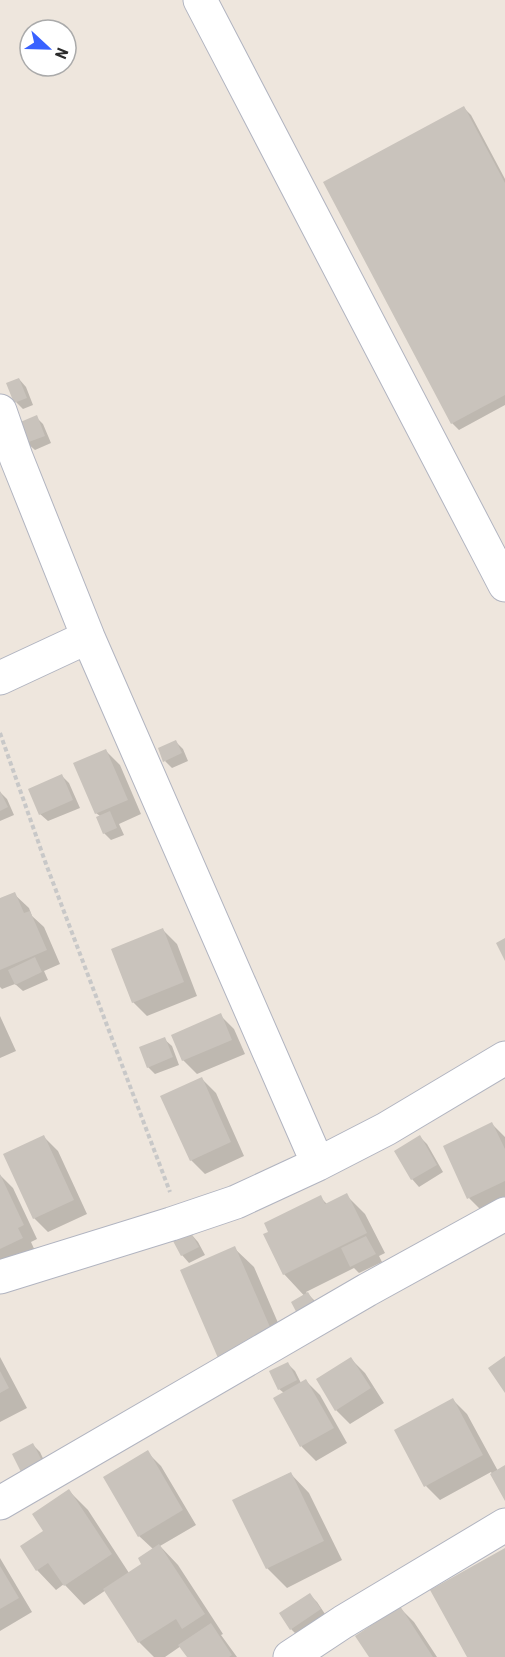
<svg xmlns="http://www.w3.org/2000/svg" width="505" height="1657" font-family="'Roboto Condensed',sans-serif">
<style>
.shadow{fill:#0003}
.building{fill:#c9c3bc}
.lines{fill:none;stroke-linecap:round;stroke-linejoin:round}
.minor-casing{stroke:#b1b4c0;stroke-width:35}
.path{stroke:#c8c8c8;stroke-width:4;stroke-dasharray:4.5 3;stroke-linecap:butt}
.minor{stroke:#fff;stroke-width:33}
</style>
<rect width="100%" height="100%" fill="#eee6dd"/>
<path class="shadow" d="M464 108 471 115 505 179V405L459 430 452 423Z
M19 379 26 387 33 405 23 409 16 402Z
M36 417 43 424 51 443 35 450 27 443Z
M176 742 183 749 188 761 172 768 165 761Z
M106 751 120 765 141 814 119 824 124 835 111 840 104 833 100 816 96 813Z
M62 776 69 783 80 808 48 821 40 814Z
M0 792 7 799 14 815 0 821Z
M14 894 29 908 32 916 44 927 60 964 44 971 48 980 23 991 15 984 2 989 0 987V900Z
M163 930 177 944 197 996 147 1016 133 1002Z
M220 1015 234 1029 245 1054 197 1074 183 1060Z
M0 1016 16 1051 0 1058Z
M164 1039 172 1046 179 1065 155 1074 148 1067Z
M202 1079 216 1093 244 1156 205 1174 191 1160Z
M492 1124 505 1137V1201L483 1212 469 1198Z
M44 1137 58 1151 87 1214 48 1232 34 1218Z
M420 1137 427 1144 443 1172 419 1187 412 1179 396 1152Z
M0 1175 13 1188 37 1239 31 1242 36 1253 0 1260Z
M346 1195 365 1214 385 1253 379 1256 382 1262 359 1273 354 1268 306 1292 315 1301 324 1317 284 1274 320 1197 327 1204Z
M191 1234 198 1242 205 1255 189 1263 182 1255Z
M234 1248 254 1267 291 1353 239 1376Z
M0 1357 27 1408 0 1422Z
M351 1359 365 1373 384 1403 350 1424 336 1410Z
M288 1364 295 1371 301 1383 306 1381 320 1395 347 1443 316 1461 302 1447 275 1399 284 1393 279 1389Z
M453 1400 467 1414 498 1471 505 1467V1498L491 1472 440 1500 426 1486Z
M32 1444 40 1452 48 1469 30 1478Z
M147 1452 161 1466 196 1525 160 1546 178 1565 223 1634 221 1635 237 1657H188L181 1646 165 1657H154L139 1642 106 1590 84 1605 64 1584 56 1590 37 1570 22 1547 45 1531 69 1491 88 1510 129 1573 143 1564 153 1549 139 1536Z
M290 1473 309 1493 342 1560 287 1588 267 1568 234 1501Z
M0 1558 32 1612 0 1631Z
M310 1595 317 1602 327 1617 298 1636 291 1629Z
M400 1608 414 1622 437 1657H371Z"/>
<path class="building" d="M464 106 505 183V395L451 424 323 182Z
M19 378 27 398 14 403 6 383Z
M37 415 45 436 26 443 18 423Z
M176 740 182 753 163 762 158 748Z
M106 749 128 800 95 814 73 763Z
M62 774 73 800 39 815 28 789Z
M0 791 8 807 0 811Z
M110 811 117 828 103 834 96 817Z
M15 892 24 913 30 911 47 950 0 970V898Z
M163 928 184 982 132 1003 111 949Z
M505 938V961L496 943Z
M35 957 42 972 15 985 8 970Z
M221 1013 232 1040 182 1061 171 1035Z
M165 1037 173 1057 147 1068 139 1047Z
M202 1077 231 1142 190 1161 160 1096Z
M492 1122 505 1149V1181L467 1199 443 1146Z
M44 1135 74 1200 33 1219 3 1154Z
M420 1135 437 1165 411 1180 394 1151Z
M0 1174 24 1225 18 1228 23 1238 0 1249Z
M347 1193 367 1233 283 1275 263 1234 268 1232 264 1223 321 1195 325 1204Z
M191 1233 199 1247 181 1256 173 1241Z
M366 1236 376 1254 350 1267 341 1248Z
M235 1246 273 1334 218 1358 180 1270Z
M308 1292 318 1309 300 1319 291 1302Z
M505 1356V1393L488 1368Z
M351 1357 371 1388 335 1411 316 1379Z
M288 1362 297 1380 278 1390 269 1371Z
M0 1371 9 1388 0 1393Z
M306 1379 334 1428 300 1447 273 1398Z
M453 1398 483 1455 424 1487 394 1430Z
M33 1443 42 1461 21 1472 12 1454Z
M148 1450 183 1510 138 1537 103 1477Z
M505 1465V1501L490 1474Z
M291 1472 324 1541 266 1569 232 1500Z
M69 1489 112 1554 64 1586 48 1563 36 1571 20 1546 43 1531 32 1514Z
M159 1544 205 1614 182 1629 176 1619 138 1643 103 1589 141 1564 138 1558Z
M505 1548V1657H467L430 1590Z
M0 1566 19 1598 0 1609Z
M310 1593 321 1609 290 1630 279 1613Z
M400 1606 433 1657H369L355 1636Z
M211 1623 232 1655 229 1657H187L178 1645Z"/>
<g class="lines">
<g class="minor-casing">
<path id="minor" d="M200 0 505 585
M0 411 16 457 88 637 318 1164
M0 678 88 637
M0 1277 171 1224 236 1202 318 1164 386 1129 505 1058
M0 1503 367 1290 505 1214
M290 1657 343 1622 505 1525"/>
</g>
<path class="path" d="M0 733 46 864 170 1192"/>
<use href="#minor" class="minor"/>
</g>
<g transform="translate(48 48) rotate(112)"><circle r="28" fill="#ffffff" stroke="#aaaaaa" stroke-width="1.5"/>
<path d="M0-4.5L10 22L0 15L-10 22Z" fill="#3861ff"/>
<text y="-9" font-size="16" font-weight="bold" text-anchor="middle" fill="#2b2b2b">N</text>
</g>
</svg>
